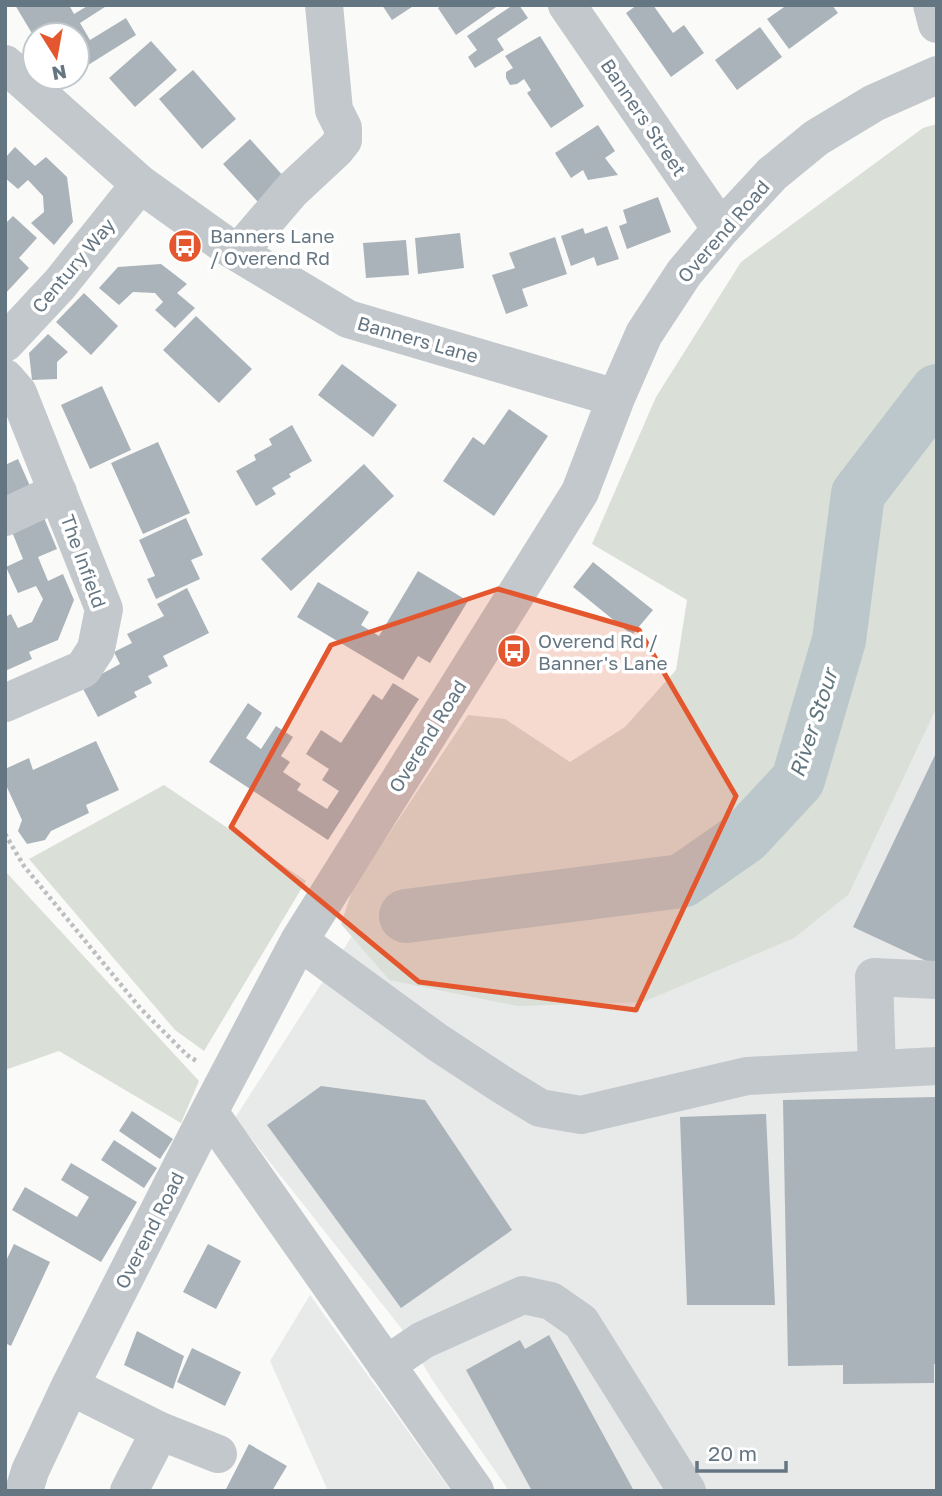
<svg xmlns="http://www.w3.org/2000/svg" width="942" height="1496" font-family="'Golos Text',sans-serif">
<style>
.built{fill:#e8e9e9}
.green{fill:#dadfd7}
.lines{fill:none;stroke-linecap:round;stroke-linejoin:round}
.river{stroke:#bbc7cb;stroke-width:54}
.building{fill:#aab3b9}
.path{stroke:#bbbfc2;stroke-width:4.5;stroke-dasharray:3.5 3.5;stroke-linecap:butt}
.minor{stroke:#c3c8cc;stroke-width:38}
.marked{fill:#e4572e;fill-opacity:0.2;stroke:#e4572e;stroke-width:5;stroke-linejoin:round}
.labels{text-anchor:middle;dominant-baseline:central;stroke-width:7;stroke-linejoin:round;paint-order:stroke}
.street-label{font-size:19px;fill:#657683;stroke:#fff}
.poi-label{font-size:19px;fill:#657683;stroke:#fff;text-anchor:start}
.water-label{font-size:21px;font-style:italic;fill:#60757c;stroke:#fff}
</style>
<rect width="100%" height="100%" fill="#fafaf8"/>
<path class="built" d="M937 707V1491H509L433 1381 401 1328 235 1118 352 936 389 980 849 894Z
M310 1295 451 1491H328L270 1361Z"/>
<path class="green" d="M937 124V707L849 894 794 938 643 1002 518 1006 389 980 341 924 353 888 468 715 505 719 570 762 625 727 676 670 687 600 592 544 656 397 741 262 923 128Z
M164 785 306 881 204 1051 175 1030 29 859Z
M5 871 199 1081 181 1123 59 1051 5 1070Z"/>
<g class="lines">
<path class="river" d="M406 916 682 881 745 837 798 780 839 640 858 494 937 391"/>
</g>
<path class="building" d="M15 5H69L74 14 89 5H108L80 23 90 40 126 18 136 35 77 72V35H33Z
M382 5H415L392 20Z
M442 5H499L456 35 438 8Z
M513 5H519L528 18 497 39 504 50 475 68 468 57 477 50 467 36Z
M637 5H653L673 33 684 25 704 53 671 77 626 13Z
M787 5H832L838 13 789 49 767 19Z
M760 27 782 57 737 90 715 60Z
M540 36 584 106 551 128 527 93 531 90 524 79 517 84 510 85 506 78V72L513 68 505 56Z
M151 41 177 70 135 107 109 78Z
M193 70 236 119 202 149 159 99Z
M598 125 615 151 605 158 618 175 588 180 583 170 571 178 555 153Z
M250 139 285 178 258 202 223 164Z
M15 147 35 166 46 157 67 177 73 222 54 245 31 223 44 212 43 196 28 180 18 189 5 178V158Z
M658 197 671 232 627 249 619 226 627 223 623 210Z
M13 216 37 238 19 258 29 268 5 294V224Z
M607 226 619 259 597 266 594 257 571 266 561 236 583 228 585 234Z
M460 233 464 268 418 274 415 238Z
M555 237 567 274 522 289 528 306 506 314 492 275 515 268 509 253Z
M406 240 409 275 366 278 363 243Z
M161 264 187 284 177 293 195 308 175 328 155 310 163 302 155 293 133 292 119 305 99 288 118 267Z
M84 293 118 326 91 355 56 322Z
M196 316 252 369 219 403 163 350Z
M48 334 68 352 57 362V379L32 380 29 353Z
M342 364 397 405 373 437 318 395Z
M102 386 131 450 90 469 61 405Z
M509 409 548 436 494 516 443 481 473 437 484 445Z
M292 425 312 461 289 474 291 477 272 488 276 494 256 506 236 471 256 460 254 455 272 445 269 439Z
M158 442 190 513 143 534 111 463Z
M18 459 34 495 5 508V465Z
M364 464 394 496 291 591 261 559Z
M42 513 57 549 38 557 48 581 63 574 74 600 58 640 29 652 32 659 5 671V617L11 614 18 628 32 622 43 599 36 586 18 593 6 567 23 559 10 527Z
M186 518 203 555 191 560 200 579 156 599 147 579 155 576 139 540Z
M593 562 653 610 632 635 573 587Z
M418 571 468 601 430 663 418 656 403 680 297 617 318 582 369 612 361 625 379 636Z
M187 588 209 633 163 656 168 666 148 676 152 683 134 692 137 697 98 717 81 685 120 664 114 652 132 643 127 634 164 616 157 604Z
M393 683 419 699 328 840 209 762 248 703 262 713 246 738 261 749 276 726 293 737 281 756 290 762 283 772 301 784 297 790 327 809 339 791 322 780 329 769 306 754 321 730 341 743 373 694 382 700Z
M96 741 119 790 86 805 89 813 51 831 45 840 27 844 18 831 22 820 5 783V769L29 758 33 770Z
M937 751V966L853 927Z
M321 1086 425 1100 512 1230 401 1308 267 1125Z
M937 1097V1364H934V1383L843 1384V1365L788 1366 783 1100Z
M132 1111 173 1139 160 1159 119 1131Z
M766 1114 775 1305H687L680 1117Z
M114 1140 157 1168 144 1188 101 1160Z
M71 1163 137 1202 101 1262 12 1210 25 1187 77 1217 89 1197 61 1180Z
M14 1244 50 1262 11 1346 5 1343V1263Z
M208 1244 241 1261 216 1309 183 1292Z
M137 1331 184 1356 173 1389 124 1365Z
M549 1335 634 1491H532L466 1370 520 1340 525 1349Z
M192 1348 241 1372 225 1406 177 1382Z
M249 1444 287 1466 272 1491H225Z"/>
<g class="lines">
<path class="path" d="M5 834 24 866 140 1008 187 1055 198 1062"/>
<path class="minor" d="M567 5 721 229
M932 5 937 24
M5 64 140 184 228 247 348 319 616 398
M238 253 292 190 336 149 343 140V128L334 110 324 5
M5 343 60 284 140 184
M5 378 18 393 104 609 96 649 83 669 5 703
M5 517 58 492
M299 941 437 1042 504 1086 540 1108 581 1115 747 1076 937 1066
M877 1069 874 977 937 980
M209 1112 475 1491
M386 1365 423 1340 523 1295 551 1301 581 1322 687 1491
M70 1386 160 1431 218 1454
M24 1491 30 1471 70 1386 209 1112 299 941 580 492 616 398 644 334 684 273 721 229 772 174 816 138 874 103 937 75
M129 1491 160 1431"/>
</g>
<path class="marked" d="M498 589 639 630 736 796 636 1010 419 982 231 827 331 645Z"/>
<defs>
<g id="bus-disc" transform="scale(1.75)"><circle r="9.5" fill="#e4572e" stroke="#fff"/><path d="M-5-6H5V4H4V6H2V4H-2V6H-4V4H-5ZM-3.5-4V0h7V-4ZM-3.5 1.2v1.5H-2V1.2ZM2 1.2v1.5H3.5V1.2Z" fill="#fff"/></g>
</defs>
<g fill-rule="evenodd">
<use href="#bus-disc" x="185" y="246"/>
<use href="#bus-disc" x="514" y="651"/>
</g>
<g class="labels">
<g class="street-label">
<text transform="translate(644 117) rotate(56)">Banners Street</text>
<text transform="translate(723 231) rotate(-49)">Overend Road</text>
<text transform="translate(73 265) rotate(-50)">Century Way</text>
<text transform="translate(418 339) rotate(16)">Banners Lane</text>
<text transform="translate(84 561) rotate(70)">The Infield</text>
<text transform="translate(427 736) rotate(-58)">Overend Road</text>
<text transform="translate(149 1230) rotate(-63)">Overend Road</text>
</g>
<g class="poi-label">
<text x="210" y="235">Banners Lane<tspan x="210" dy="22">/ Overend Rd</tspan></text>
<text x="538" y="640">Overend Rd /<tspan x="538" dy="22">Banner's Lane</tspan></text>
</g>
<g class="water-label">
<text transform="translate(813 723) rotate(-72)">River Stour</text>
</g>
</g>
<rect width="942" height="1496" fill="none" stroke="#657683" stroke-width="14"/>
<g transform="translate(56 56) rotate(169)"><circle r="33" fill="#ffffff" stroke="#c1c8cd" stroke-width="2"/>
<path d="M0-5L12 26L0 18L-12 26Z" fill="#e4572e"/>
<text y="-10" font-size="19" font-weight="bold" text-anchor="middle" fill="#657683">N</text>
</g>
<path d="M697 1461v10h89v-10" fill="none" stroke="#657683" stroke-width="3.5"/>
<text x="708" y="1461" font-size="21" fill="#657683" stroke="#ffffff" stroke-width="5" paint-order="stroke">20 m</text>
</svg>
